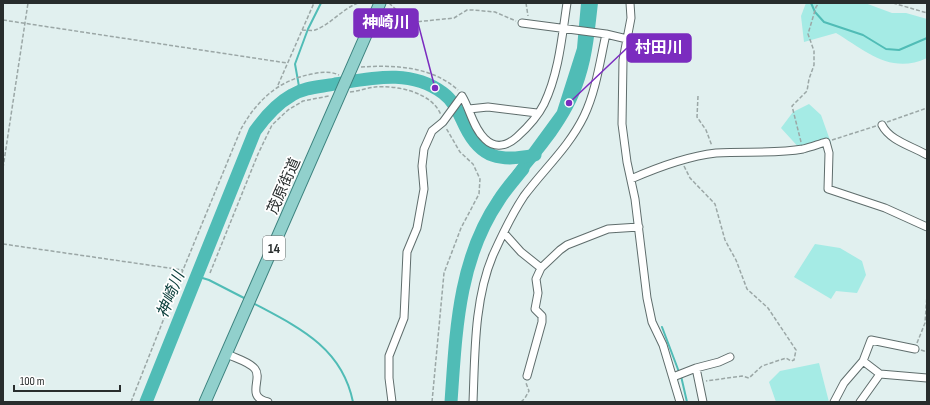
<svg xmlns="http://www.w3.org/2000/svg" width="930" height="405" font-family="'Sofia Sans Condensed','Noto Sans JP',sans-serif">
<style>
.green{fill:#a5ebe5}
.water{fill:#50bcb6}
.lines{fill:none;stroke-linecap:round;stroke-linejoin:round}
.stream{stroke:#50bcb6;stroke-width:2}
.river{stroke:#50bcb6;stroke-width:13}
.street-casing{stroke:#5f6d6c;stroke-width:9}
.primary-casing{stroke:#3c827e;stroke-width:13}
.path{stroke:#9ba7a6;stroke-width:1.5;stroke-dasharray:4 2;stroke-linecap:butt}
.street{stroke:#fff;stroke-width:7}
.primary{stroke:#91d0cc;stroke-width:11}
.labels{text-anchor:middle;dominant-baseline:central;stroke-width:3.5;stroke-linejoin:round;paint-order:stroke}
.shield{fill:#fff;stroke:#686c6c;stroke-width:1}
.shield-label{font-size:14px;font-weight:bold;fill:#282d2d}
.street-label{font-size:15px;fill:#282d2d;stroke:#fff}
.water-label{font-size:16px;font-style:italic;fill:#083c39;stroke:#fff}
.leader{fill:none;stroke:#7b2cbf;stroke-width:1.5}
.callout-dot{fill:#7b2cbf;stroke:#fff;stroke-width:1.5}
.callout{fill:#7b2cbf;stroke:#7b2cbf;stroke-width:1.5}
.callout-label{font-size:16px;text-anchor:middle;font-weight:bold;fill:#fff}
</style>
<rect width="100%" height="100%" fill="#e1f0ef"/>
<path class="green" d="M806 3H865L892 13H906L927 19V58C891 75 866 51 836 33L804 42 801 16Z
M809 104 821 115 831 143 802 151 781 128 793 112Z
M815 244 840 248 862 261 866 275 857 293 836 291 831 299 794 277Z
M819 363 829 402H776L769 382 780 371Z"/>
<path class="water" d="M581 3H598C595 28 593 55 585 79 572 121 543 153 515 186L508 178 557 111 577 48Z"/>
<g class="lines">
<path class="stream" d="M811 3 815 12 824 22 863 35 886 49 899 50 927 38
M300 92 295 64 308 29 321 3
M196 276 209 280 246 299
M253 303C298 327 342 347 353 402
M662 327 679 372
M681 376 687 402"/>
<path class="river" d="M146 402 255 131C265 117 276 104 292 95 305 87 320 87 335 84 373 78 410 69 443 93 455 102 459 114 465 126 481 159 501 162 535 155
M451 402C456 332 458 260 499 200 506 189 515 179 523 169"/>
<g class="street-casing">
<path id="street" d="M630 3 631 18 623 60 622 124 627 162 635 199 647 298 652 322 663 345 680 402
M522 23 606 34 627 39
M469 109 488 107 537 113
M882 125C890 141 912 146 927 155
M631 179C656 168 690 156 716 153 745 151 775 154 803 149 811 147 819 144 826 142L829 153 828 189 885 208 927 227
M504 233 521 252 541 268
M227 354C235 358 250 362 255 369 263 379 245 397 268 402
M863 361 880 374 927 378
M696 368 719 362 730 357
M527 376 542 322V316L535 309 538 293 536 279 541 268 560 250 567 245 608 229 639 227
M673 377 696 368 703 402
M392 402 389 378V356L404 318 407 252 417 228 424 189 422 166 424 149 432 131 443 122 462 96C470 109 473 128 485 139 495 149 507 146 517 137 527 128 538 116 544 104 559 73 562 36 567 3
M473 402C475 354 474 300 493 255 502 235 512 214 524 196 544 169 569 147 584 116 596 91 600 61 606 34
M834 402 844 383 863 361 871 340 915 349
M860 402 880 374"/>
</g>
<g class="primary-casing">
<path id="primary" d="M205 402 380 3"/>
</g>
<path class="path" d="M389 3 407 20 415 22 454 18 467 10H473L495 12 516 21
M526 3 528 16
M893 3 927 13
M3 20 287 63
M302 30C306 30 312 31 315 30 330 25 342 9 358 3
M361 67C395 65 431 66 458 90
M278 85 314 3
M350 92C359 91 367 88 375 87 396 85 432 92 441 115
M698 96 697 117 706 130 712 146
M887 122 927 108
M832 140 876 126
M801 142 792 106 807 91 809 79 814 65V51L808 34 816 7 819 3
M684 166 690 178 715 204 725 240 736 260 747 289 768 308 796 350 794 360 791 361 786 358 762 366 749 378 742 376 706 381
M3 168 28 3
M3 244 183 270
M210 273 258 154 272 125 288 110 303 101 329 96
M917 343 925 323 927 295
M921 350 927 352
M131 402 183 270 241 129C257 100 279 80 312 74 322 72 330 71 339 75
M432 402 444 273 461 228 479 194 480 179 473 164 460 152 446 128
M521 402 525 398 529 391 526 383"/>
<use href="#street" class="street"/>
<use href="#primary" class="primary"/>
</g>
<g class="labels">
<rect class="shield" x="263" y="236" width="22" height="24" rx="3"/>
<g class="shield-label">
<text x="274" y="248">14</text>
</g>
<g class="street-label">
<text transform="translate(284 186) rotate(-66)">茂原街道</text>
</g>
<g class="water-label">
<text transform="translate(171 295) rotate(-68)">神崎川</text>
</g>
</g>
<path class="leader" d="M435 88L418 23M569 103L627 48"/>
<g class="callout-dot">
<circle cx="435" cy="88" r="4"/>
<circle cx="569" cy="103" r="4"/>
</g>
<g class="callout">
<rect x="354" y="9" width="64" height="28" rx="4"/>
<rect x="627" y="34" width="64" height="28" rx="4"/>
</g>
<g class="callout-label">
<text x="386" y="28">神崎川</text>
<text x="659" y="53">村田川</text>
</g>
<rect width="930" height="405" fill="none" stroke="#282d2d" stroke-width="8"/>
<path d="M14 385v6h106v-6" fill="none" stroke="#282d2d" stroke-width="2"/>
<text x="20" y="385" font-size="12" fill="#282d2d" stroke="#ffffff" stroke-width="3" paint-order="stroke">100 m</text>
</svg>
